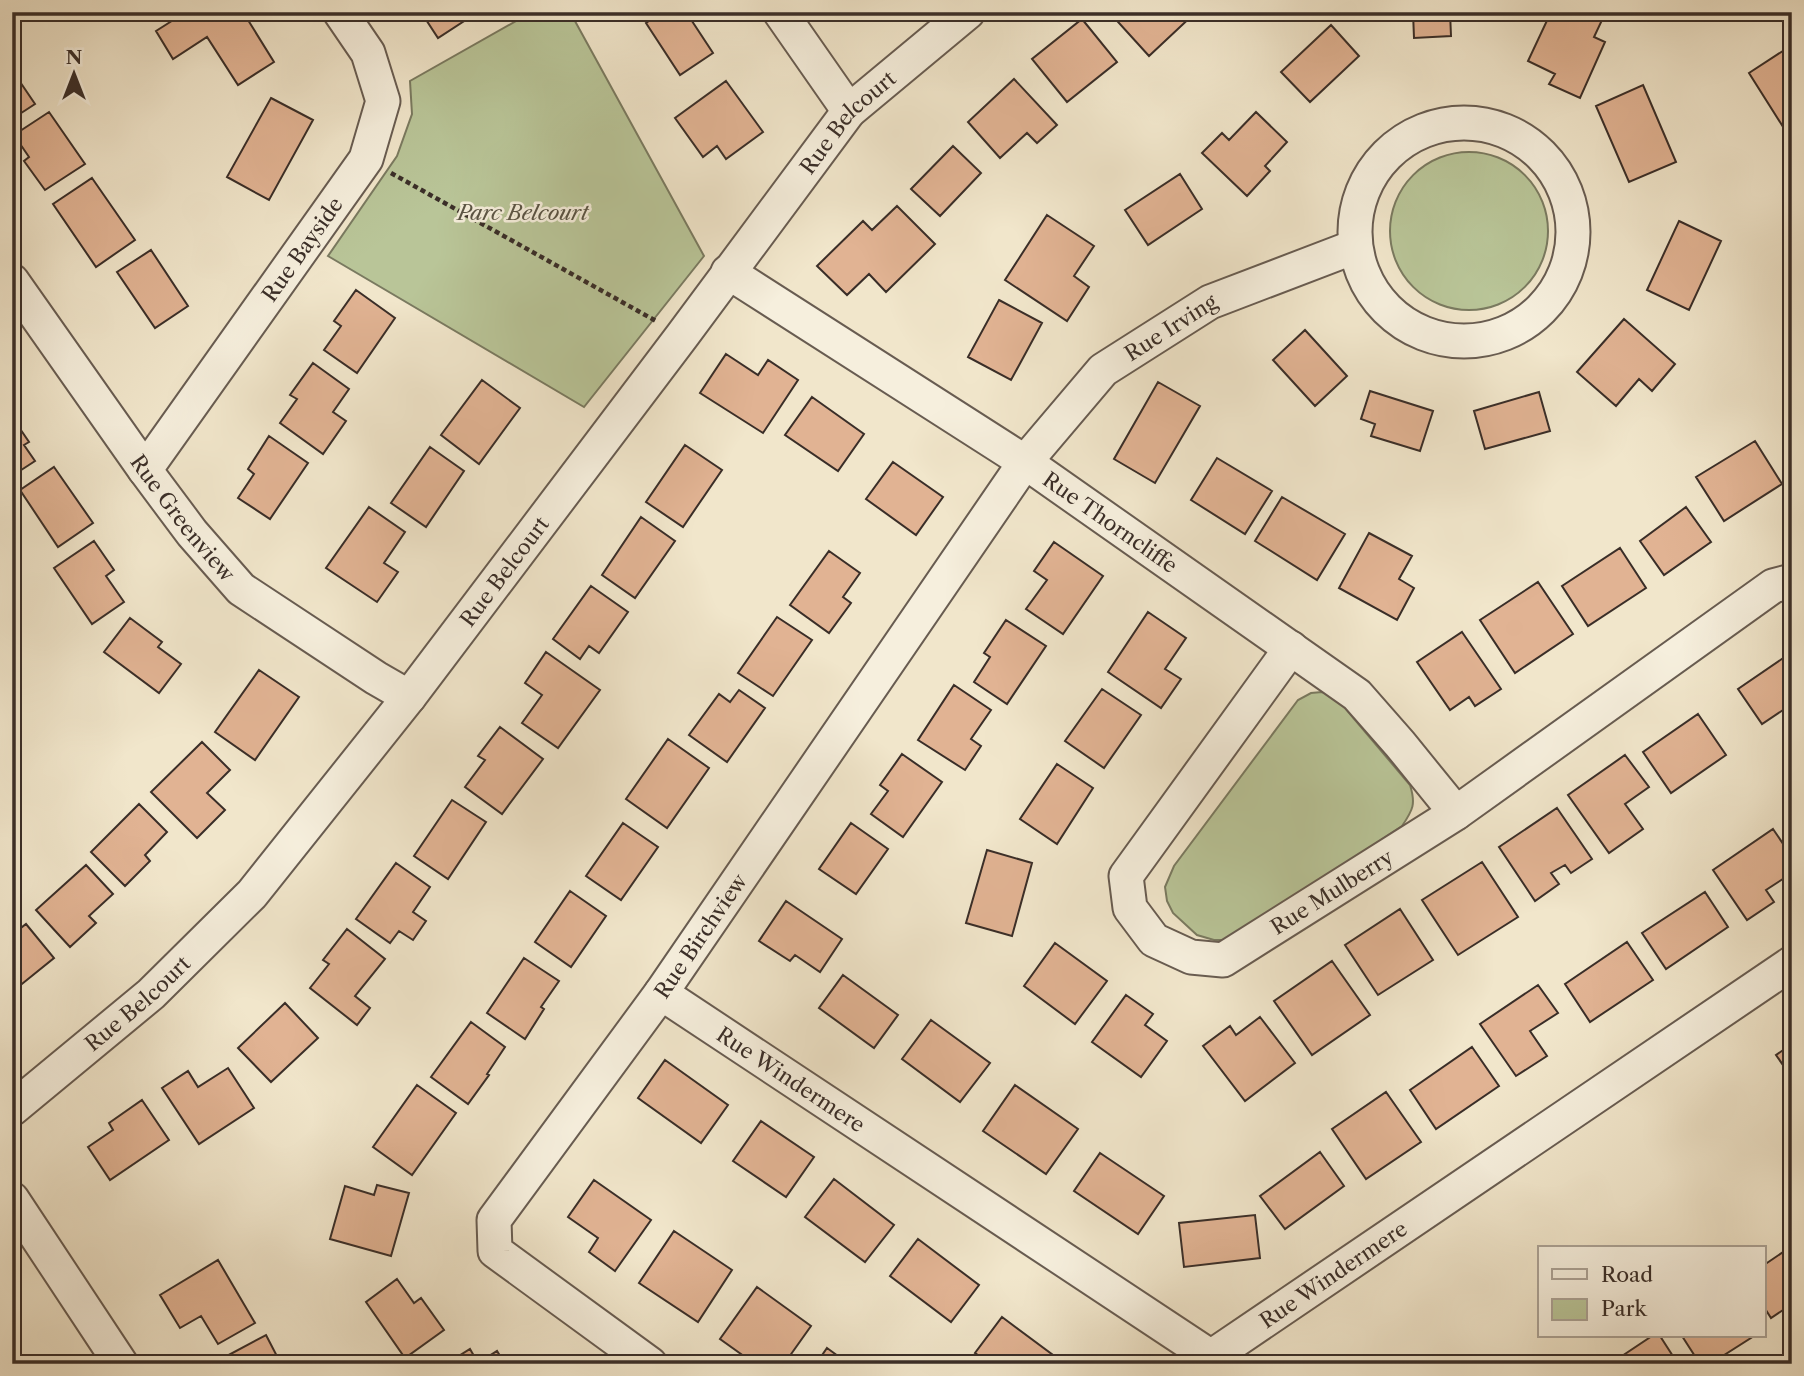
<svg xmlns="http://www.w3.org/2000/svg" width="1804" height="1376" font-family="'Libre Caslon Text',serif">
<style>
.green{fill:#b9c598;stroke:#7a7a60;stroke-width:2}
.building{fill:#e1b393;stroke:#3a2e28;stroke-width:2}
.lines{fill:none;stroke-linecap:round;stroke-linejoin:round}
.minor-casing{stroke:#685c51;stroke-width:37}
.path{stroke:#3a2e28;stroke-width:4.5;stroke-dasharray:5 3.5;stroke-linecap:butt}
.minor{stroke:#f6efdd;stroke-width:33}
.labels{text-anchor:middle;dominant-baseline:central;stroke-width:5;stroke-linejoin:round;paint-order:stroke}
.street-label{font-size:21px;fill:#3a2e28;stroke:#f6efdd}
.park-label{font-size:21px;font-style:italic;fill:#5a5444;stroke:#f6efdd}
</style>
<rect width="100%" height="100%" fill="#f1e6cb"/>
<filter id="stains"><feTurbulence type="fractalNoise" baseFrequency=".00286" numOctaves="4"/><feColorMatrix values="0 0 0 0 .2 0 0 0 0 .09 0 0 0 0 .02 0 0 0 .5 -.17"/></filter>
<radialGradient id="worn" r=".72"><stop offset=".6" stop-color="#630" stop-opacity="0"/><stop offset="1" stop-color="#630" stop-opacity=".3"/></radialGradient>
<path class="green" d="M532 12H570L704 256 584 407 328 256 397 156 412 114 410 81Z
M1390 231a79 79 0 1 1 158 0a79 79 0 1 1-158 0Z
M1322 692 1334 695 1410 785C1416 804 1413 810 1402 826L1244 931 1227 940H1214L1197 935 1173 913 1167 901 1165 887 1174 866 1298 700 1311 693Z"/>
<path class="building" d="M186 12H243L274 62 238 85 207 37 173 59 156 31Z
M421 12H478L438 38Z
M662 12H686L713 53 680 75 646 23Z
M1109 12H1196L1149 56Z
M1413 12H1450L1451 36 1414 38Z
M1551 12H1592L1603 18 1594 37 1605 42 1580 98 1549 84 1555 74 1528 61Z
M1082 19 1117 62 1067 102 1032 59Z
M1331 25 1359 56 1310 102 1281 72Z
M1792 45V141L1749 73Z
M12 70 35 104 12 119Z
M1014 79 1057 125 1037 143 1027 133 1000 158 968 122Z
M726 81 763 132 726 159 717 146 703 157 675 118Z
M1643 85 1676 162 1629 182 1596 106Z
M271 98 313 120 269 200 227 177Z
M49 112 85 164 45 190 24 161 29 157 14 135Z
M1256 112 1287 142 1265 166 1270 171 1247 196 1202 153 1222 133 1229 140Z
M953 146 981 173 940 216 911 189Z
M1180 174 1202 209 1148 245 1125 210Z
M92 178 135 240 96 267 53 204Z
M897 206 935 244 886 292 869 274 847 295 817 266 863 221 872 230Z
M1047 215 1094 246 1074 276 1089 287 1067 321 1005 280Z
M1679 221 1721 241 1689 310 1647 290Z
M151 250 188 306 155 328 117 272Z
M356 290 395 318 357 373 324 350 341 326 334 321Z
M999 300 1042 323 1011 380 968 357Z
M1624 319 1675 364 1652 391 1639 379 1616 406 1577 372Z
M1305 330 1347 376 1315 406 1273 360Z
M726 354 758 375 768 360 798 380 763 433 700 393Z
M313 363 349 389 333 412 346 421 323 454 280 423 297 399 290 395Z
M482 380 520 408 479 464 441 435Z
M1158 382 1200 406 1155 483 1114 459Z
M1370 391 1433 411 1420 451 1371 436 1375 424 1361 419Z
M1539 392 1550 431 1485 449 1474 411Z
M812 397 864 434 838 471 785 435Z
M12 417 29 442 24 445 35 461 12 476Z
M269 436 308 463 270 519 238 498 254 474 248 469Z
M1755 441 1782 484 1724 521 1696 477Z
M685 445 722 470 683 527 646 502Z
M430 447 464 471 426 527 391 503Z
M1217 458 1272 491 1245 534 1191 500Z
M893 462 943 497 916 535 866 499Z
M54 467 93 523 58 547 20 490Z
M1282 497 1345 534 1317 580 1255 541Z
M369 507 405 532 384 563 398 572 377 602 326 568Z
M1686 507 1711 542 1664 575 1640 541Z
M641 517 675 541 635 598 602 575Z
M1369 533 1412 556 1399 579 1414 588 1397 620 1339 588Z
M94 541 114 570 106 576 124 602 92 624 54 568Z
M1054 542 1103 576 1063 634 1026 609 1047 580 1034 571Z
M1620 548 1646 588 1588 626 1562 586Z
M829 551 860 573 843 597 851 603 829 633 790 605Z
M1538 582 1573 634 1515 673 1480 620Z
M591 586 628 612 599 653 589 646 580 659 553 639Z
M1148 612 1186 638 1165 669 1181 679 1161 708 1108 672Z
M777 617 812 640 773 696 738 673Z
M130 618 162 642 158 647 181 664 159 693 104 652Z
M1006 620 1046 646 1007 704 974 682 990 657 984 653Z
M1462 632 1501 689 1475 706 1469 697 1450 710 1417 662Z
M546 652 600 690 558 748 522 723 542 695 525 683Z
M1792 652V704L1762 724 1738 689Z
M259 670 299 697 255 760 215 732Z
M954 685 991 710 971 739 981 746 965 770 918 740Z
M1102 689 1141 715 1104 768 1065 741Z
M739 690 765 708 727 762 689 735 719 694 730 702Z
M1698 714 1726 755 1671 793 1643 752Z
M500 727 543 759 502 814 465 787 485 760 478 756Z
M668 739 709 768 667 828 626 799Z
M202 742 230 770 207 793 225 810 197 838 151 792Z
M902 754 942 782 903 837 871 814 888 791 880 785Z
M1625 755 1649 787 1625 804 1643 829 1609 853 1568 795Z
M1057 764 1093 788 1057 844 1020 819Z
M452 800 486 822 448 879 414 856Z
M139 804 167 832 145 855 150 861 125 886 91 852Z
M1557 808 1592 859 1571 873 1565 865 1551 873 1559 884 1535 901 1499 847Z
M623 823 658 847 621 900 586 876Z
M851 823 888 849 856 894 819 869Z
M1773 829 1792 857V873L1766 890 1774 902 1747 920 1713 870Z
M987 850 1032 863 1012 936 966 923Z
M1482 862 1518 917 1458 955 1422 900Z
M396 863 430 887 413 912 426 921 413 940 399 931 390 943 356 919Z
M86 865 113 894 89 916 96 923 70 947 36 910Z
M570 891 606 916 571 967 535 942Z
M1705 892 1728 927 1666 969 1642 933Z
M786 901 842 939 820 972 795 955 790 961 759 941Z
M1400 909 1433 960 1378 995 1345 945Z
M26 924 54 958 12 992V935Z
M347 929 385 959 355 996 370 1008 357 1025 310 988 329 964 323 960Z
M1627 942 1653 980 1590 1022 1565 984Z
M1055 943 1107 981 1075 1024 1024 986Z
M524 958 559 981 541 1007 544 1009 525 1039 487 1013Z
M1332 961 1370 1015 1312 1055 1274 1001Z
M843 975 898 1015 874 1048 819 1008Z
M1538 985 1558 1013 1530 1031 1547 1056 1516 1076 1480 1024Z
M1126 995 1153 1014 1145 1025 1167 1041 1141 1077 1092 1042Z
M285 1003 318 1038 271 1082 238 1048Z
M1260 1017 1295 1063 1245 1101 1203 1046 1230 1026 1236 1035Z
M931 1020 990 1063 960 1102 902 1059Z
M471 1022 505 1047 487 1074 489 1075 468 1104 431 1077Z
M1792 1044V1078L1776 1055Z
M1472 1047 1499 1086 1436 1129 1410 1090Z
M665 1060 728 1105 701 1143 638 1098Z
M228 1068 254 1108 199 1144 162 1088 188 1071 198 1087Z
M417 1085 456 1113 412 1175 373 1147Z
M1015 1085 1078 1129 1046 1174 983 1131Z
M1386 1092 1421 1142 1366 1179 1332 1129Z
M142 1100 169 1140 110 1180 88 1147 113 1130 109 1123Z
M761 1121 814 1157 786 1197 733 1161Z
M1320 1152 1344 1186 1285 1229 1260 1196Z
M1100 1153 1164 1196 1138 1234 1074 1191Z
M834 1179 894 1225 865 1262 805 1217Z
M594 1180 651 1220 615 1271 589 1252 598 1238 568 1217Z
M377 1185 409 1193 391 1256 330 1239 345 1186 374 1195Z
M1255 1215 1260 1258 1184 1267 1179 1223Z
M674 1231 732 1270 698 1322 639 1283Z
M918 1239 979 1285 951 1322 890 1276Z
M1792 1246V1304L1771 1318 1764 1307V1265Z
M218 1260 255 1323 218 1344 201 1316 180 1328 160 1295Z
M397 1279 414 1303 421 1298 444 1330 405 1358 366 1302Z
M757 1287 811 1326 784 1364H755L720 1339Z
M1002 1317 1053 1355 1046 1364H991L975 1353Z
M266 1335 281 1364H226L223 1358Z
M1652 1336H1660L1678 1364H1610Z
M1682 1336H1754L1710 1364H1700Z
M827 1348 849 1364H816Z
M470 1349 478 1363 497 1351 505 1364H446Z"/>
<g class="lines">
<g class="minor-casing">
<g id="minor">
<path d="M780 12 849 111"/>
<circle cx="1464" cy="232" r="109"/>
<path id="s1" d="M728 272 1025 462 1357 695 1400 744 1456 813"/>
<path id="s2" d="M12 281 145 470 192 533 241 589 376 678 409 697"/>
<path id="s3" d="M145 470 366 159 383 101 368 53 340 12"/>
<path id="s4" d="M1291 648 1126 876 1130 908 1154 940 1191 957 1223 960 1456 813 1773 586 1792 581"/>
<path id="s5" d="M661 993 1211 1357 1792 963"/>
<path id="s6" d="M12 1109 151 994 252 894 409 697 682 336 849 111 968 12"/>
<path d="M12 1199 121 1364"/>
<path id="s7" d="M650 1364 495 1251 494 1220 661 993 1025 462 1103 370 1210 302 1354 247"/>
</g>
</g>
<path class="path" d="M391 173 656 321"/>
<use href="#minor" class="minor"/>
</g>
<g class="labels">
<g class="street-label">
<text stroke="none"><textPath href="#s6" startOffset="1298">Rue Belcourt</textPath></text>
<text stroke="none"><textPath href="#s3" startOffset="271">Rue Bayside</textPath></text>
<text stroke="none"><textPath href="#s7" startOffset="1349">Rue Irving</textPath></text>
<text stroke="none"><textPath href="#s2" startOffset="292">Rue Greenview</textPath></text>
<text stroke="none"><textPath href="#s1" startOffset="457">Rue Thorncliffe</textPath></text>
<text stroke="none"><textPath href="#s6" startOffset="732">Rue Belcourt</textPath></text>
<text stroke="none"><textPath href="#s4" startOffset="555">Rue Mulberry</textPath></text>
<text stroke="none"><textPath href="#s7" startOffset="574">Rue Birchview</textPath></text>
<text stroke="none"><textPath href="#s6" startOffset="164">Rue Belcourt</textPath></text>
<text stroke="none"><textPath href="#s5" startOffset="156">Rue Windermere</textPath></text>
<text stroke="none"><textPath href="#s5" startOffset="807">Rue Windermere</textPath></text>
</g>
<g class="park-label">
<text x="523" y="212">Parc Belcourt</text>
</g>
</g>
<rect width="1804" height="1376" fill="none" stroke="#f1e6cb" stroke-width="42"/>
<rect x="14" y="14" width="1776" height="1348" fill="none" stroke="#3a2e28" stroke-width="3.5"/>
<rect x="21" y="21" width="1762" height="1334" fill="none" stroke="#3a2e28" stroke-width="2"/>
<rect x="1538" y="1246" width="228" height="91" fill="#f6efdd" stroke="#aba295" stroke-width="2"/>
<rect x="1552" y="1269" width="35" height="10" fill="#f6efdd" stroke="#aba295" stroke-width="2"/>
<text x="1601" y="1282" font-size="21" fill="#3a2e28">Road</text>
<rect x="1552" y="1299" width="35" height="21" fill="#b9c598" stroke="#aba295" stroke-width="2"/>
<text x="1601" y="1316" font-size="21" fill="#3a2e28">Park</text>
<g transform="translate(74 74)" stroke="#f6efdd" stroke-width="5" paint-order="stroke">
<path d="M0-5L12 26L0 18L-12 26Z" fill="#3a2e28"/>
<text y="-10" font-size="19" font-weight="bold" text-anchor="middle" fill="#3a2e28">N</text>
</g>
<rect width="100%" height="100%" filter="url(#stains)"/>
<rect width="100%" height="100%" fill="url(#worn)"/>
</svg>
